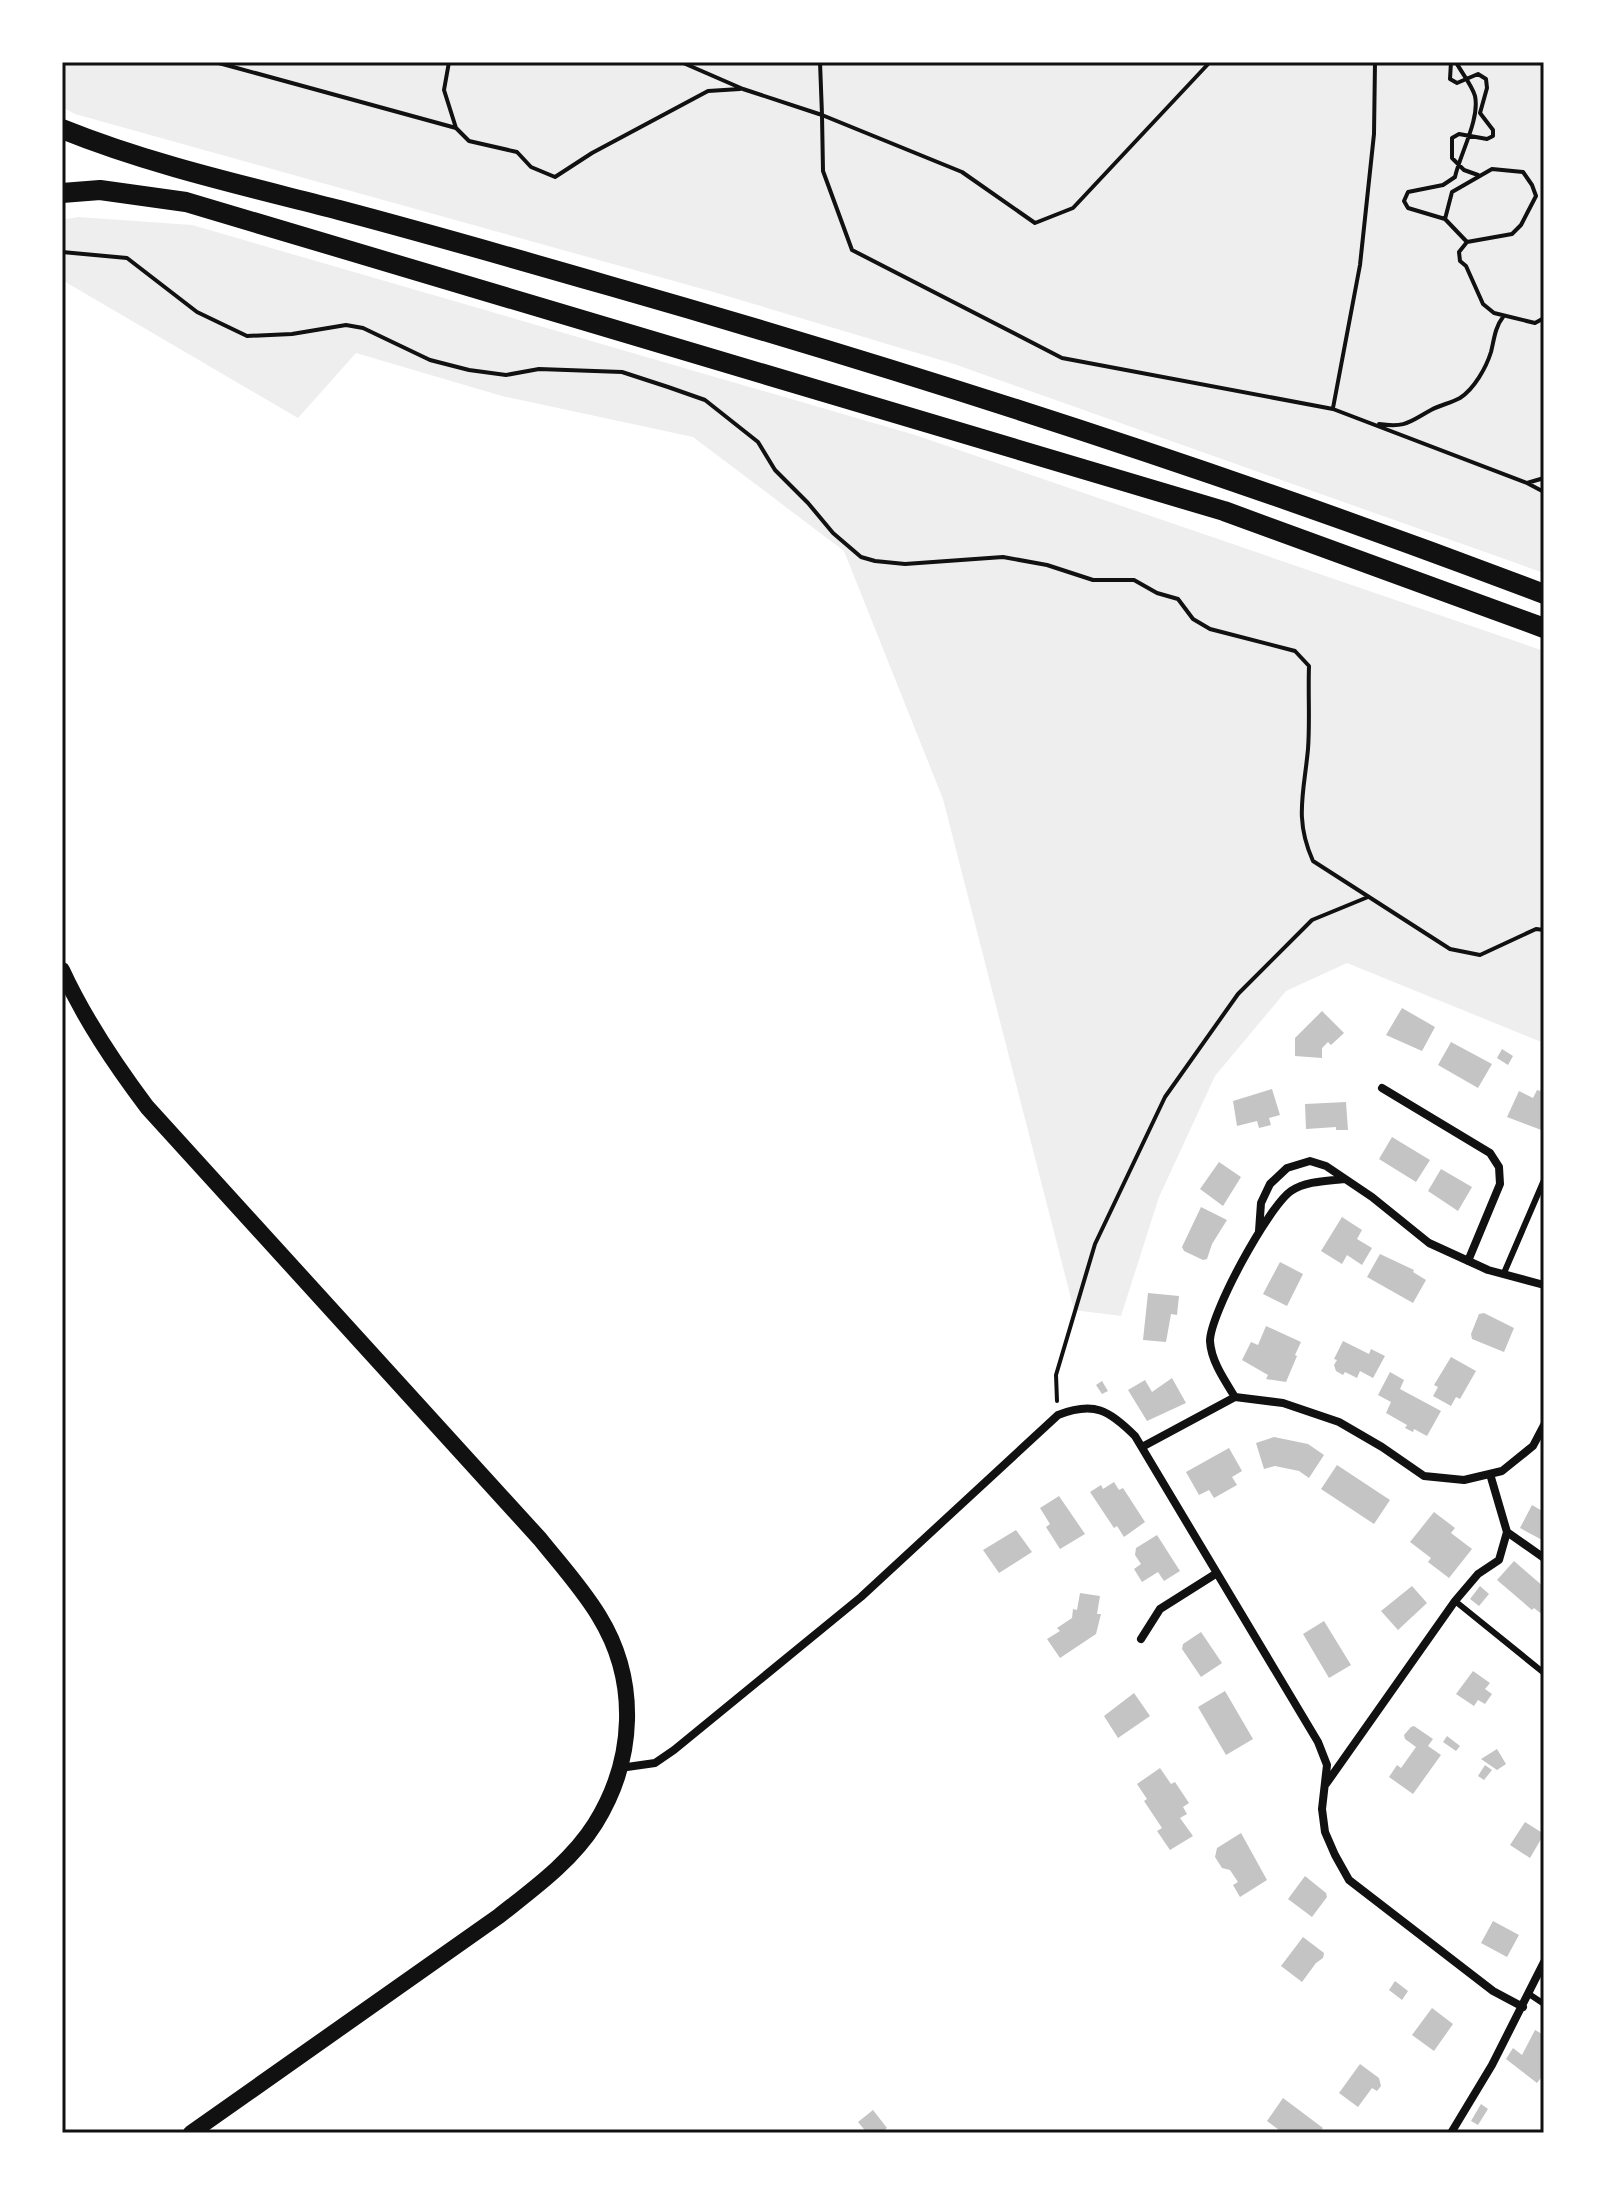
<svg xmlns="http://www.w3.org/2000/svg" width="1606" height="2195" font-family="'Crimson Pro',serif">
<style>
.green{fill:#eee}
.building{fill:#c4c4c4}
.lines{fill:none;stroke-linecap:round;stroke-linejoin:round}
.path{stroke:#111;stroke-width:4}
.service{stroke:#111;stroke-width:6}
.minor{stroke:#111;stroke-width:8}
.secondary{stroke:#111;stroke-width:16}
.trunk{stroke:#111;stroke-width:20}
.neatline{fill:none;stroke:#111;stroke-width:3}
</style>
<rect width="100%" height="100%" fill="#fff"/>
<path class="green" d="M62 62H1544V573L954 364 717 293 75 114 62 107Z
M78 217 192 225 915 435 1544 651V1043L1347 963 1286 991 1215 1076 1159 1197 1121 1316 1074 1310 943 799 844 551 693 437 502 396 356 353 298 418 62 280V220Z"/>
<path class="building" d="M1402 1008 1435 1027 1422 1051 1386 1035Z
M1322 1011 1344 1033 1331 1045 1328 1042 1322 1048V1058L1295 1056V1038Z
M1451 1042 1492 1064 1478 1088 1438 1065Z
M1502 1049 1513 1056 1508 1065 1497 1058Z
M1272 1089 1280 1115 1269 1118 1271 1125 1259 1128 1257 1121 1237 1126 1233 1101Z
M1541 1089 1544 1090 1541 1097 1544 1098V1131L1507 1117 1519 1091 1533 1098 1537 1090 1540 1091Z
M1346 1102 1348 1130H1336V1127L1306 1129 1305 1104Z
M1392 1137 1430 1160 1416 1182 1379 1159Z
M1219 1162 1241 1177 1223 1206 1200 1189Z
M1441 1169 1472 1187 1458 1211 1428 1191Z
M1201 1207 1227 1220 1212 1244 1207 1259 1203 1260 1184 1251 1182 1247Z
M1342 1217 1362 1230 1357 1239 1372 1248 1362 1265 1347 1255 1342 1264 1321 1251Z
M1380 1254 1414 1270 1413 1272 1426 1280 1413 1303 1367 1277Z
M1280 1262 1303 1274 1287 1306 1263 1294Z
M1148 1293 1179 1296 1177 1315 1171 1314 1166 1342 1143 1340Z
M1484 1313 1514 1328 1504 1352 1472 1339 1471 1334 1479 1314Z
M1266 1326 1301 1342 1295 1355 1297 1356 1286 1382 1266 1379 1268 1375 1242 1360 1251 1342 1258 1345Z
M1343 1341 1369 1354 1371 1349 1385 1356 1373 1378 1360 1371 1357 1378 1345 1372 1343 1375 1336 1371 1334 1365 1337 1360 1334 1359Z
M1451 1357 1476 1371 1460 1399 1456 1397 1451 1406 1433 1396 1438 1387 1434 1385Z
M1390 1372 1404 1380 1400 1389 1441 1411 1427 1436 1414 1429 1413 1432 1405 1428 1407 1425 1386 1413 1391 1402 1378 1395Z
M1172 1378 1186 1403 1147 1421 1128 1390 1145 1380 1152 1392Z
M1102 1381 1108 1391 1102 1394 1096 1385Z
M1274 1437 1308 1444 1324 1455 1309 1478 1299 1471 1275 1466 1264 1469 1256 1443Z
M1229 1448 1242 1471 1232 1477 1237 1485 1214 1498 1209 1490 1199 1495 1186 1472Z
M1337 1465 1390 1500 1374 1524 1321 1489Z
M1114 1482 1119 1490 1123 1488 1145 1522 1124 1537 1117 1526 1114 1528 1090 1492 1101 1485 1103 1489Z
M1059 1496 1085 1534 1060 1549 1046 1527 1050 1524 1040 1508Z
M1532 1505 1544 1512V1541L1520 1528Z
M1434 1512 1455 1528 1451 1533 1472 1549 1449 1578 1428 1562 1431 1558 1410 1542Z
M1016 1530 1032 1552 999 1573 983 1550Z
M1157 1535 1180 1571 1164 1581 1158 1572 1142 1582 1134 1569 1141 1564 1135 1555 1136 1548Z
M1514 1561 1544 1587V1616L1534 1608 1532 1610 1497 1580Z
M1412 1586 1427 1603 1398 1630 1381 1611Z
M1480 1586 1489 1594 1479 1606 1470 1599Z
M1080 1593 1100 1596 1097 1614H1101L1096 1634 1060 1658 1047 1639 1060 1631 1057 1628 1072 1618 1073 1609 1077 1610Z
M1324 1621 1351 1665 1329 1678 1303 1634Z
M1201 1632 1222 1663 1201 1677 1182 1649 1183 1644Z
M1473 1671 1490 1683 1485 1689 1492 1694 1485 1704 1478 1700 1474 1706 1456 1694Z
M1225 1691 1253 1739 1226 1755 1198 1707Z
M1134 1693 1150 1716 1118 1738 1104 1716Z
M1414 1726 1433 1739 1428 1746 1441 1755 1413 1794 1389 1777 1397 1765 1401 1768 1416 1747 1405 1739 1404 1735 1411 1727Z
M1447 1736 1460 1746 1456 1751 1443 1742Z
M1497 1749 1506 1764 1497 1770 1481 1759Z
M1485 1765 1492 1770 1484 1780 1478 1776Z
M1160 1768 1171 1784 1175 1782 1189 1803 1183 1807 1187 1814 1180 1818 1193 1836 1170 1850 1157 1831 1162 1828 1144 1801 1147 1799 1137 1784Z
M1525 1822 1544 1834 1530 1858 1510 1845Z
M1241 1833 1267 1880 1240 1897 1233 1885 1238 1882 1230 1870 1222 1868 1215 1857 1217 1848Z
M1305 1876 1326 1893 1327 1897 1312 1917 1288 1899Z
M1493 1921 1519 1935 1507 1957 1481 1943Z
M1303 1937 1324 1953 1323 1958 1316 1963 1302 1982 1281 1966Z
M1395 1981 1408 1991 1402 2000 1389 1990Z
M1432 2008 1453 2024 1434 2051 1412 2035Z
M1535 2030 1544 2035V2074L1537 2083 1506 2059 1513 2048 1522 2055Z
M1360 2064 1379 2078 1381 2086 1377 2091 1372 2088 1358 2107 1339 2093Z
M1283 2098 1323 2128 1319 2133H1283L1267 2121Z
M1481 2104 1488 2109 1478 2125 1471 2121Z
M873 2110 887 2128 881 2133H867L858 2122Z"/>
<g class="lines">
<path class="path" d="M215 62 456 128
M449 62 444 90 456 128 469 141 517 152 531 167 555 177 592 153 708 91 740 89
M681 62 743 89 822 115 823 171 852 250 1062 358 1333 409 1527 483 1544 492
M820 62 822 115 962 172 1035 223 1073 208 1210 62
M1451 62 1450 79 1457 83 1478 74 1486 79 1487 88 1480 113 1493 130V136L1487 139 1459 134 1452 138V158L1464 170 1478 175
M1445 219 1452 192 1492 169 1523 172 1532 185 1536 196 1521 225 1512 234 1467 242 1445 219 1408 208 1404 201 1408 192 1443 185 1455 177C1460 154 1480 119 1475 96 1472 85 1461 72 1456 62
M1467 242 1459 252 1460 261 1466 266 1483 304 1494 313 1535 323 1544 318
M62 252 127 258 197 312 247 336 292 334 346 325 363 328 430 360 469 370 506 375 539 369 622 372 668 387 705 400 758 442 775 470 808 503 833 533 861 557 875 561 905 564 1003 557 1047 565 1093 580H1134L1157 593 1178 599 1193 619 1210 629 1295 651 1309 666C1308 694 1310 722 1308 749 1304 793 1294 819 1313 861L1450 949 1480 955 1536 929 1544 930
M1333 408 1360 265 1374 134 1375 62
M1379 424C1406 428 1409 422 1431 410 1440 405 1451 403 1460 398 1474 389 1486 368 1491 352 1494 340 1495 327 1503 317
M1527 483 1544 478
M1057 1401 1056 1375 1095 1244 1165 1097 1238 994 1312 920 1368 897"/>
<path class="service" d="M1504 1273 1544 1180
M1455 1601 1544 1673
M1529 1994 1544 2004"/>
<path class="minor" d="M1382 1088 1490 1153 1499 1167 1500 1184 1468 1261
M1259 1231 1261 1203 1270 1184 1287 1168 1310 1161 1326 1166 1372 1197 1429 1243 1488 1270 1544 1285
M1235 1397C1225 1381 1211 1361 1210 1341 1210 1314 1268 1207 1291 1191 1306 1181 1326 1181 1344 1179
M1142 1447 1235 1397 1283 1403 1339 1422 1382 1447 1424 1476 1464 1480 1502 1471 1533 1446 1544 1425
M1490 1474 1507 1532 1544 1558
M1141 1639 1160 1609 1217 1573
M620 1768 655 1763 674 1750 861 1597 1058 1415C1094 1401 1109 1410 1135 1436L1318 1742 1327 1765 1322 1809 1325 1832 1335 1855 1349 1880 1493 1991 1523 2007
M1326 1784 1455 1601 1478 1574 1499 1560 1507 1532
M1451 2133 1492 2065 1544 1962"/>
<path class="secondary" d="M62 970C85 1020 114 1063 147 1107L540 1539C560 1564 582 1588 599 1616 639 1681 635 1760 595 1824 571 1862 533 1889 499 1916L191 2133"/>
<path class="trunk" d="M62 129C151 165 246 186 339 210 430 234 520 260 610 286 925 376 1237 477 1544 594
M62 193 100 190 186 202 1224 511 1544 628"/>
</g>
<rect width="1606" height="2195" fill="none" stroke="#ffffff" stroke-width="128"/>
<rect x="64" y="64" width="1478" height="2067" class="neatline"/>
</svg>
